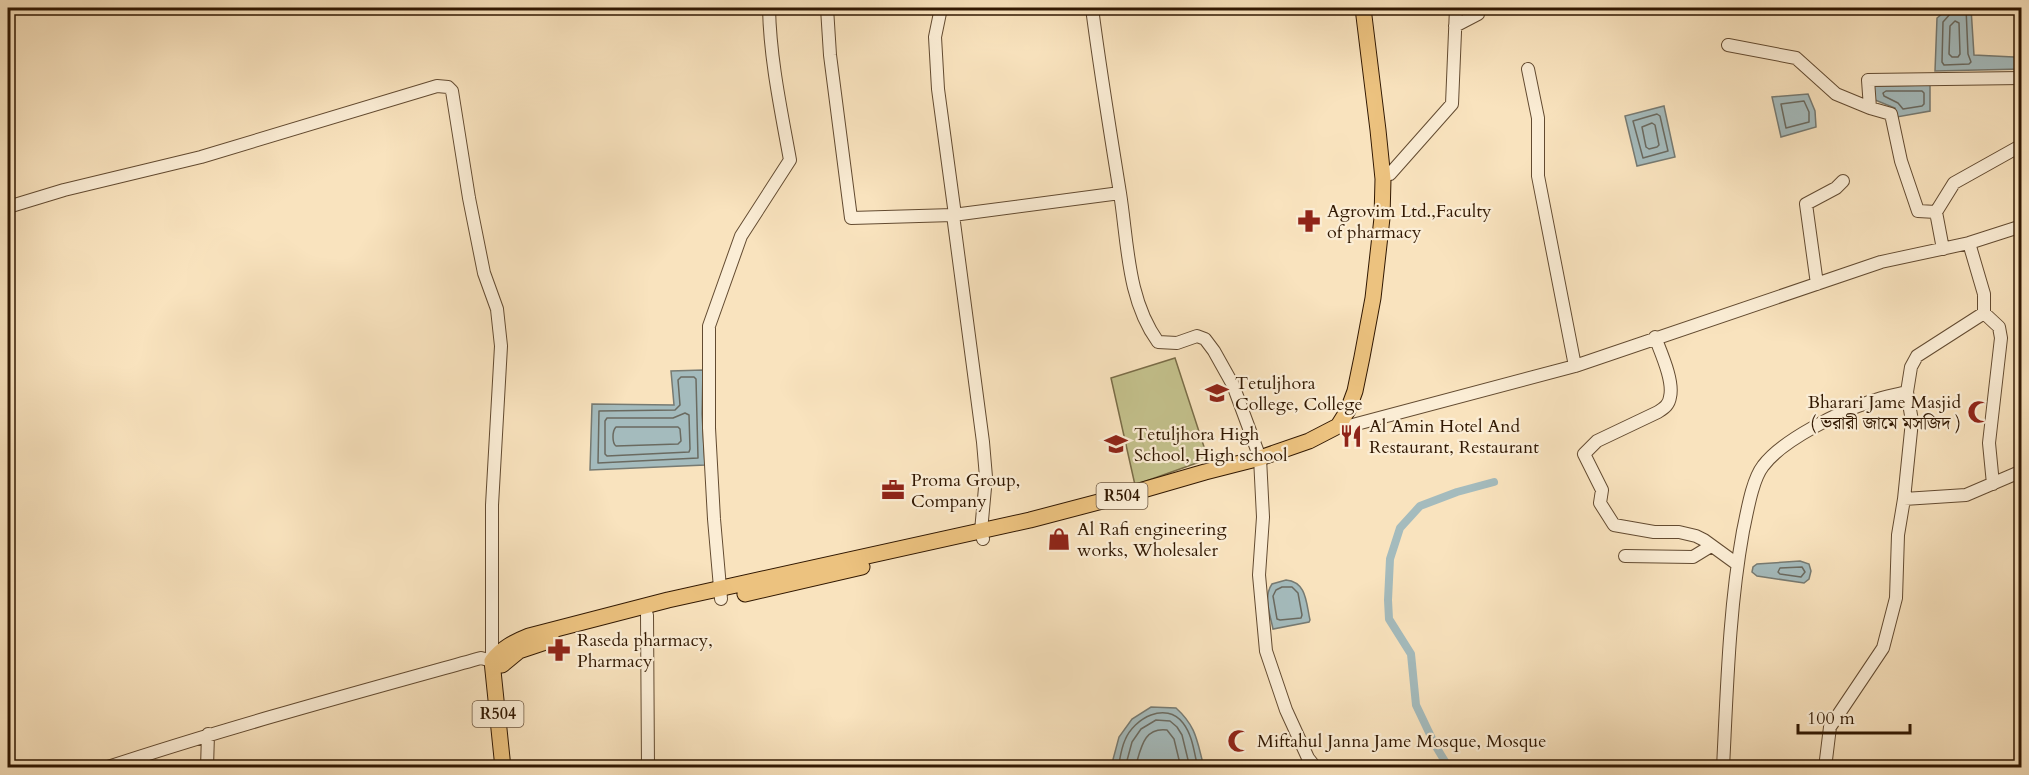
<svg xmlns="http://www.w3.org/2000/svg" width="2029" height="775" font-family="Cardo,'Noto Serif Bengali',serif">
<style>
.green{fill:#c4c28d;stroke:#7a6d48;stroke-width:1.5}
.water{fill:#a4bbbd;stroke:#767a72;stroke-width:1.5}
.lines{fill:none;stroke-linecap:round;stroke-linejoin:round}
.shore{stroke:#6a6a60;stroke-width:1.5}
.canal{stroke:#a4bbbd;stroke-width:8}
.minor-casing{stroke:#634b31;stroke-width:14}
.major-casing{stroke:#311802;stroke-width:17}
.minor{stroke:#fbedd5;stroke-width:12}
.major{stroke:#ecc27f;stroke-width:15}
.labels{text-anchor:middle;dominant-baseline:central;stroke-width:4.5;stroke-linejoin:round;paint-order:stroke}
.shield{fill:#fbedd5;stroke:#6e5841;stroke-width:1.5}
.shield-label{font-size:16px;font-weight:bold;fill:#311802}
.poi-label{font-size:18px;fill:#311802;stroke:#fbedd5;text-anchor:start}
</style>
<rect width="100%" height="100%" fill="#f9e3be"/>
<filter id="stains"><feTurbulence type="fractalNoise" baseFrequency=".00333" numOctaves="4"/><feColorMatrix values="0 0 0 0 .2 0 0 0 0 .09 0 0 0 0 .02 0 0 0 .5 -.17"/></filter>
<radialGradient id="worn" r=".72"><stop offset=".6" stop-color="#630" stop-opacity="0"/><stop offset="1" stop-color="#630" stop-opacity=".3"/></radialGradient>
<path class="green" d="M1175 358 1208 459 1135 485 1111 378Z"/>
<path class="water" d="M1949 8H1971L1974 55 2014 57 2021 54V69L1935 71 1937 18Z
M1930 85V111L1897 117 1895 108 1875 100 1874 86Z
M1808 94 1815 111 1816 127 1781 137 1772 97Z
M1664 106 1675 157 1637 166 1625 116Z
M703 370 702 414 705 465 590 470 592 404 674 405 671 371Z
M1800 561 1809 564 1811 571 1809 579 1804 583 1757 576 1752 572 1753 567 1757 564Z
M1286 580C1307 582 1306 603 1310 620L1309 622 1273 629C1270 614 1263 597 1272 584Z
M1151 707 1176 708C1197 727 1197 742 1204 767H1111L1119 737 1132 719Z"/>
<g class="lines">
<path class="shore" d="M1953 8 1951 13 1943 22 1942 62 1944 65 1969 64 1971 62 1968 54 1966 8
M1955 21 1959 23 1960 54 1958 57H1952L1949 54 1950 26Z
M1886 91H1922L1924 93V104L1922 106 1903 109 1898 103 1884 96 1883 93Z
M1804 101 1809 112V122L1786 128 1781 104Z
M1657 114 1660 116 1668 151 1643 158 1633 121Z
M1652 123 1655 125 1659 145 1657 147 1649 149 1646 147 1642 127Z
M681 377H694L696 379 698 458 598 463 599 411 675 410 680 405 678 380Z
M685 413 689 415 690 449 689 452 607 456 605 454V421L607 418H673Z
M616 427H678L680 429 681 441 678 444 616 446C612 443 612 431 616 427Z
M1802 567 1805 572 1801 577 1780 574 1778 572 1780 568Z
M1282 587H1292L1298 593 1302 615 1301 618 1280 620 1277 619 1273 596 1276 590Z
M1118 768C1120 759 1121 749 1125 740 1134 718 1166 701 1183 723 1193 736 1194 753 1198 768
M1125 768 1132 742 1141 729 1156 720 1170 721 1177 727 1182 735 1190 768
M1135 768C1141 749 1143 727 1167 730L1174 739 1181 768"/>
<path class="canal" d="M1449 768 1435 745 1416 705 1411 654 1389 619 1388 600 1390 559 1400 528 1420 506 1457 492 1494 482"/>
<g class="minor-casing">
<path id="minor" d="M827 8 830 55 851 218 953 215 1120 193
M941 8 935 37 938 89 955 215
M1092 8C1100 70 1110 131 1120 193 1128 244 1127 299 1158 342L1177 343 1197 336 1205 339 1214 351 1233 385 1260 458 1263 517 1259 575 1266 651 1286 710 1308 758 1316 768
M1455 26 1478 14V8
M1728 45 1796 58 1836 94 1870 108
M1528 69 1538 118V176L1575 366
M1390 174 1452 104 1456 8
M8 207 64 190 201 157 437 86 448 87 452 91 469 198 484 273 497 309 501 346 492 505V661L481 658C355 693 229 727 105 768
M1936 212 1918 211 1901 161 1891 114 1870 108 1868 80 2022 78
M953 215 983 442 986 477 981 531 983 539
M1943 249 1936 212 1954 183 2022 145
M1817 284 1806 204 1836 188 1843 181
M1984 313 1999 327 2001 338 1989 443 1993 484
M1655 337C1661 353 1674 381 1670 397 1669 405 1664 408 1658 412L1597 441 1584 454 1602 490 1600 503 1614 525 1654 532H1679L1696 536 1704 540 1737 564
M1338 426H1349L1575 366 1881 262 1969 243 2022 226
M1904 499 1966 495 2022 471
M1625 556 1693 557 1711 546
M721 599 714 519 709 428V326L741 236 790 160C781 110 770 59 769 8
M647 615 648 768
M207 768 208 734
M1723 768C1727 688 1729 609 1743 531 1747 513 1752 480 1763 466 1782 440 1841 411 1872 401 1883 397 1895 395 1907 392
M1825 768 1830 727 1883 648 1896 598 1898 535 1904 499 1912 421 1907 392 1911 367 1917 356 1984 313V294L1969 243"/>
</g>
<g class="major-casing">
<path id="major" d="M745 594 862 567
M502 665 519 651 552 640
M503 768 492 661C502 648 514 642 529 636L668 600 1030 520 1129 494 1205 472 1260 458 1309 441 1338 426 1348 410 1355 391 1362 357 1373 298 1382 218 1383 179 1378 130 1363 8"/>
</g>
<use href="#minor" class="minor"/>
<use href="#major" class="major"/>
</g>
<defs>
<g id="pharmacy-bare" transform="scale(1.8)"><path d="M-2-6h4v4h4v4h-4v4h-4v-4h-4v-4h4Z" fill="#8f2418" stroke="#fbedd5" stroke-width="2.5" paint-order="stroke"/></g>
<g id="university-bare" transform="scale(1.8)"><path d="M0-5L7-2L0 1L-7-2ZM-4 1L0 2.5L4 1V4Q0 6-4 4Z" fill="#8f2418" stroke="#fbedd5" stroke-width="2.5" paint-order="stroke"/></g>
<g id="mosque-bare" transform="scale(1.8)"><path d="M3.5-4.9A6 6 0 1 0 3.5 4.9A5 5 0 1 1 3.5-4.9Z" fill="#8f2418" stroke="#fbedd5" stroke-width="2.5" paint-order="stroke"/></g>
<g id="restaurant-bare" transform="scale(1.8)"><path d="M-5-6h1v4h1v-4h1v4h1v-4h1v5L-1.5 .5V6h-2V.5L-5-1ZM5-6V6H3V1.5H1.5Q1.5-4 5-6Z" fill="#8f2418" stroke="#fbedd5" stroke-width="2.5" paint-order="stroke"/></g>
<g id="school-bare" transform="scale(1.8)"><path d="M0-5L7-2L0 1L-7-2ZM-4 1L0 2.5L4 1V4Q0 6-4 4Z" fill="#8f2418" stroke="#fbedd5" stroke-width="2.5" paint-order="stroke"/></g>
<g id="office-bare" transform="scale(1.8)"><path d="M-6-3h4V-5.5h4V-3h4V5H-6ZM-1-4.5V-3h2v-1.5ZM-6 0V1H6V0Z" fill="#8f2418" stroke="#fbedd5" stroke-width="2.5" paint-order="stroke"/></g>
<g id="shop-bare" transform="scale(1.8)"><path d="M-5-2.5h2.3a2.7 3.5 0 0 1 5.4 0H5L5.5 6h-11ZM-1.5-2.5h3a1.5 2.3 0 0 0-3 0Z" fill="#8f2418" stroke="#fbedd5" stroke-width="2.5" paint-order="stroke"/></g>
</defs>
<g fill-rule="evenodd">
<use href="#pharmacy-bare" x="1309" y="221"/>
<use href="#university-bare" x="1217" y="393"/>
<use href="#mosque-bare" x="1979" y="412"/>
<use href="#restaurant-bare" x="1351" y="436"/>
<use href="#school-bare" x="1116" y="444"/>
<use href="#office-bare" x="893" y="490"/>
<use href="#shop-bare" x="1059" y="539"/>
<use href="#pharmacy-bare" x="559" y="650"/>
<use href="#mosque-bare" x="1239" y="741"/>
</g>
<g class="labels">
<g class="shield">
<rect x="1096.5" y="483" width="51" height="26" rx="4.5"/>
<rect x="472.5" y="701" width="51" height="26" rx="4.5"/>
</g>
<g class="shield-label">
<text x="1122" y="496">R504</text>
<text x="498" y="714">R504</text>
</g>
<g class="poi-label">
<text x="1327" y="211">Agrovim Ltd.,Faculty<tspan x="1327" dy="21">of pharmacy</tspan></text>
<text x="1235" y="383">Tetuljhora<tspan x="1235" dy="21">College, College</tspan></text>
<text x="1961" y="402" text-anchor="end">Bharari Jame Masjid<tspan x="1961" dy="21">( ভরারী জামে মসজিদ )</tspan></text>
<text x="1369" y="426">Al Amin Hotel And<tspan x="1369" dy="21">Restaurant, Restaurant</tspan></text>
<text x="1134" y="434">Tetuljhora High<tspan x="1134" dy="21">School, High school</tspan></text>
<text x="911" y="480">Proma Group,<tspan x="911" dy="21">Company</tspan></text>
<text x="1077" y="529">Al Rafi engineering<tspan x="1077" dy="21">works, Wholesaler</tspan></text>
<text x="577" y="640">Raseda pharmacy,<tspan x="577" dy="21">Pharmacy</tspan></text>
<text x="1257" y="741">Miftahul Janna Jame Mosque, Mosque</text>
</g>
</g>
<rect width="2029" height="775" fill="none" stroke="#f9e3be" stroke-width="30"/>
<rect x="9" y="9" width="2011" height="757" fill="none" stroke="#311802" stroke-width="3"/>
<rect x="15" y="15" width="1999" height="745" fill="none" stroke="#311802" stroke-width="1.5"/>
<path d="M1798 724v9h112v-9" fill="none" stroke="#311802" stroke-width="3"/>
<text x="1807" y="724" font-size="18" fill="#311802" stroke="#fbedd5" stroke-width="4.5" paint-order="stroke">100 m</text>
<rect width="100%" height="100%" filter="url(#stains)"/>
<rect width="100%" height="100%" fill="url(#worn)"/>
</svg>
